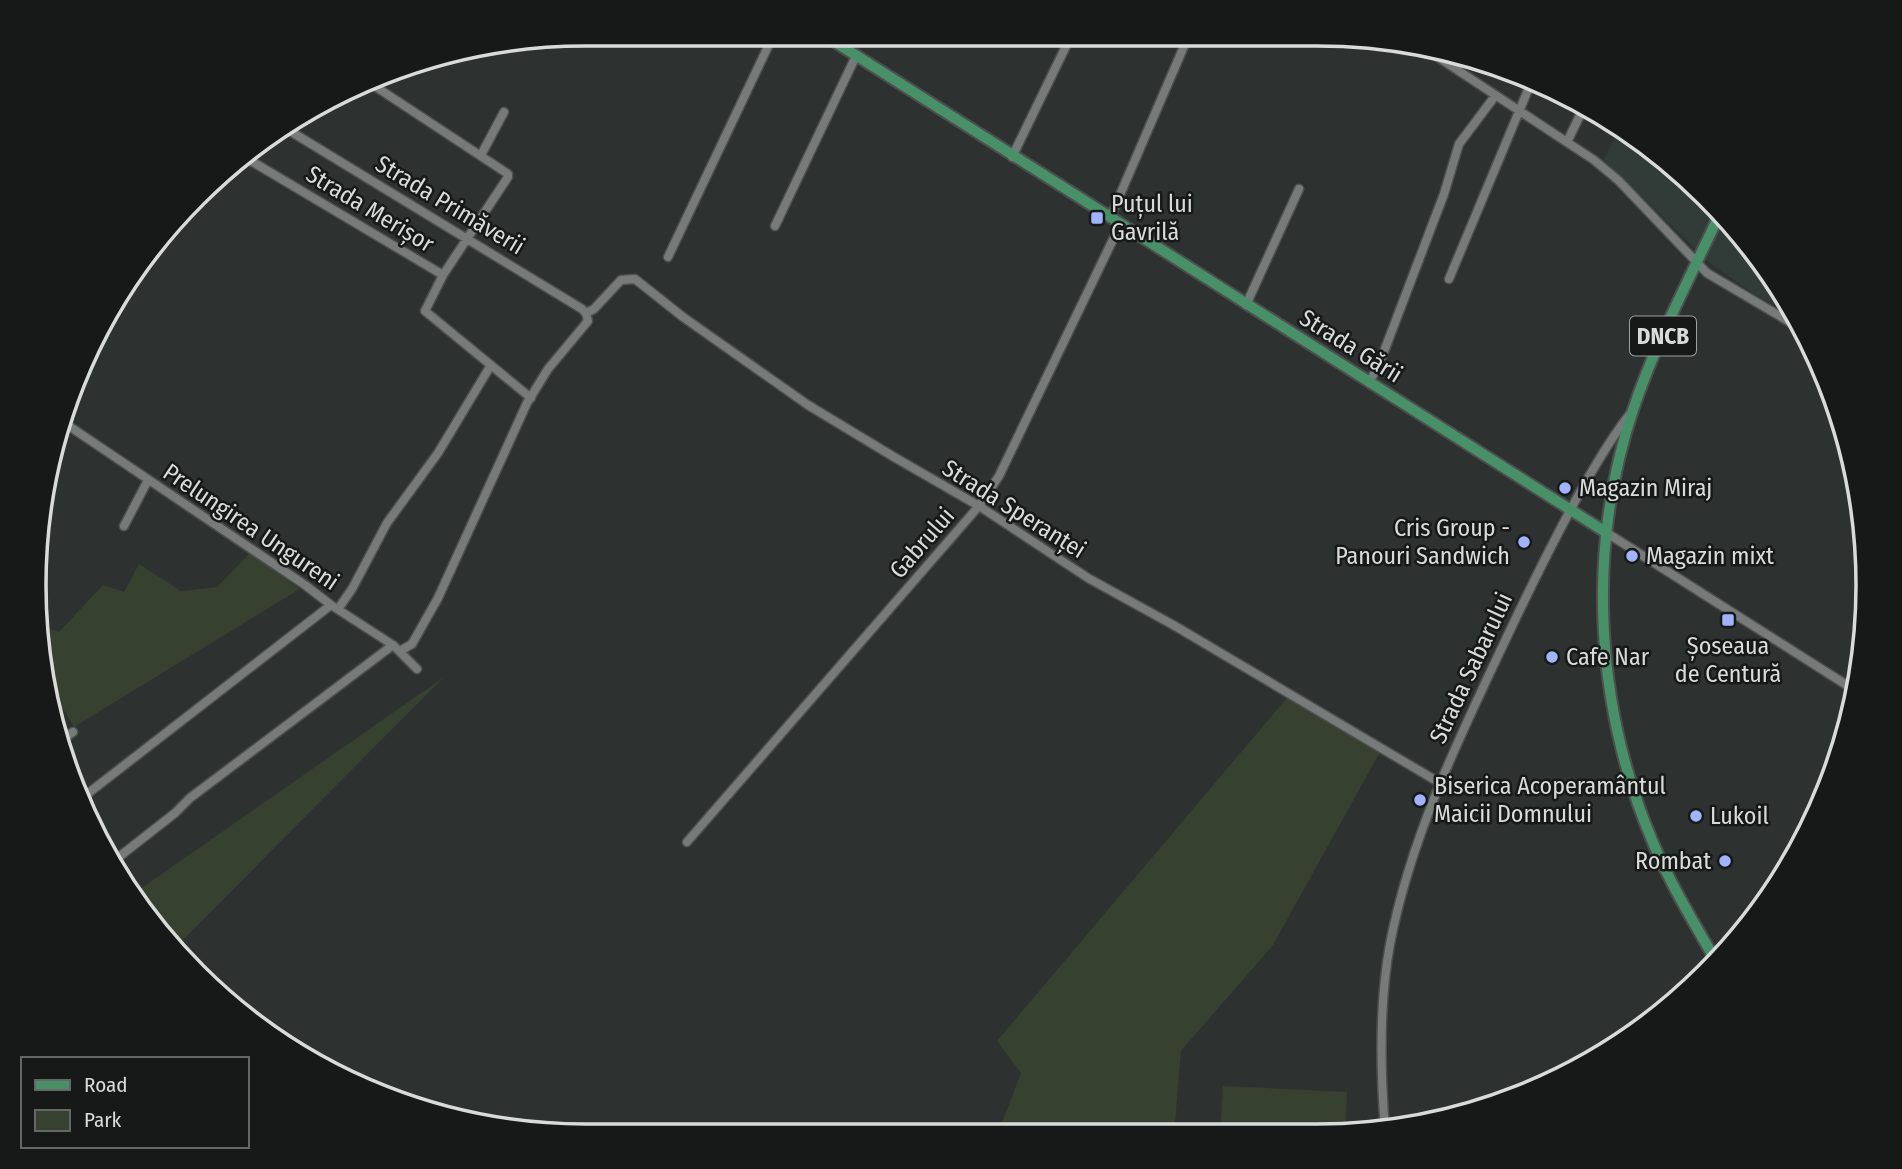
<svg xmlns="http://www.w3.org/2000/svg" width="1902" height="1169" font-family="'Fira Sans Condensed',sans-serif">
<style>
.built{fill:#313c38}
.green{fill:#364130}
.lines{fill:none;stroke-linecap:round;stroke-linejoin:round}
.minor-casing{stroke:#4d4f4e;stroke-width:11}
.major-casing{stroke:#4d4f4e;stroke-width:14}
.minor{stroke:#767b79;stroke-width:8}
.major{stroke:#489168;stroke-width:10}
.poi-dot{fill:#a0b3fd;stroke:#171918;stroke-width:2.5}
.labels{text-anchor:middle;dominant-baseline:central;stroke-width:5;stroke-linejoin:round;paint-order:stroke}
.shield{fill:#171918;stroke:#9fa1a0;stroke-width:2}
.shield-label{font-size:23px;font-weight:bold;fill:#d9dbda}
.poi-label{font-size:24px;fill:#d9dbda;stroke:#171918;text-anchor:start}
.street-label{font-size:24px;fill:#d9dbda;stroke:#171918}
.rim{fill:none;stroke:#d9dbda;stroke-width:3.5}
</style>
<rect width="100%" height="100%" fill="#2d3130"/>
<path class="built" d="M1619 128 1653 147 1732 221 1795 309 1800 320 1750 291 1712 265 1604 160Z"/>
<path class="green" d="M250 553 300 589 74 727 51 689 40 625 59 632 103 585 124 592 139 564 181 591 217 587Z
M444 677 175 948 147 920 133 894Z
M1291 693 1384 745 1273 945 1181 1051 1174 1134 998 1133 1021 1073 997 1041Z
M1223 1086 1347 1092 1345 1134H1220Z"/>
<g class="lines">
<g class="minor-casing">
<path id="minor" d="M1421 46 1594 160 1618 180 1707 273 1805 331
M370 83 508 174V177L443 275 425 311 531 398
M285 128 582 309 586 313 588 321 548 369 527 403 438 598 412 644 400 651
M1567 142 1584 107
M241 155 443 275
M481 155 504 112
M1012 157 1071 36
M1110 218 1188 37
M775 226 856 56
M668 257 774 34
M1449 279 1533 78
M1246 305 1299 189
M586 313 594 309 621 280 635 279 683 317 808 405 894 457 979 506 1088 578 1175 626 1440 783
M1369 383 1380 362 1444 194 1459 144 1495 96
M60 420 305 585 331 605 393 645 417 669
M124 526 148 480
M1607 533 1856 691
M338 609 352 589 387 523 438 453 491 365
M59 742 73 732
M82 798 331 605
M687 842 979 506 999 476 1120 225
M115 860 175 813 190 798 393 645
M1385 1129C1380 1068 1379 1004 1390 944 1412 830 1465 726 1514 622 1536 576 1559 530 1584 485 1598 461 1612 436 1630 414"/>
</g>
<g class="major-casing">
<path id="major" d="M824 35 1607 533
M1716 961C1694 923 1671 885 1654 845 1595 708 1586 551 1633 410 1656 341 1691 276 1721 211"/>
</g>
<use href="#minor" class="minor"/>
<use href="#major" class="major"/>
</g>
<g class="poi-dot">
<rect x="1090" y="211" width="14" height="14" rx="3.5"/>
<circle cx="1565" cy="488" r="7"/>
<circle cx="1524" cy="542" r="7"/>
<circle cx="1632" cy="556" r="7"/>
<rect x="1721" y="613" width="14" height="14" rx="3.5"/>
<circle cx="1552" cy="657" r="7"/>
<circle cx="1420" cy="800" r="7"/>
<circle cx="1696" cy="816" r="7"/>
<circle cx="1725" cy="861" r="7"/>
</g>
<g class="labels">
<rect class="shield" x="1630" y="316.5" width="66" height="39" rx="5"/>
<g class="shield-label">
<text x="1663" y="336">DNCB</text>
</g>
<g class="poi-label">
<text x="1111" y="204">Puțul lui<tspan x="1111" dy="28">Gavrilă</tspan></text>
<text x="1579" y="488">Magazin Miraj</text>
<text x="1510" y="528" text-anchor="end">Cris Group -<tspan x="1510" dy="28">Panouri Sandwich</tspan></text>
<text x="1646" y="556">Magazin mixt</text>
<text x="1728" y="646" text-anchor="middle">Șoseaua<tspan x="1728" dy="28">de Centură</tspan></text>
<text x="1566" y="657">Cafe Nar</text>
<text x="1434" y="786">Biserica Acoperamântul<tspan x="1434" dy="28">Maicii Domnului</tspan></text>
<text x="1710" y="816">Lukoil</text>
<text x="1711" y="861" text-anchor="end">Rombat</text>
</g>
<g class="street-label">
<text transform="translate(450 205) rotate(31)">Strada Primăverii</text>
<text transform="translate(370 209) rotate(31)">Strada Merișor</text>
<text transform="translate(1351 346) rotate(32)">Strada Gării</text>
<text transform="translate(1014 509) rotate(32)">Strada Speranței</text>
<text transform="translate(251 527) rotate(34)">Prelungirea Ungureni</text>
<text transform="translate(922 543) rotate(-49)">Gabrului</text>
<text transform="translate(1471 668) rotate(-65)">Strada Sabarului</text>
</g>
</g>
<path d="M0 0H1902V1169H0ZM585 46H1317A539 539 0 0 1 1856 585V585A539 539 0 0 1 1317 1124H585A539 539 0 0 1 46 585V585A539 539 0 0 1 585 46Z" fill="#171918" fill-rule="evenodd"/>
<path class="rim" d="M585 46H1317A539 539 0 0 1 1856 585V585A539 539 0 0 1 1317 1124H585A539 539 0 0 1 46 585V585A539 539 0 0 1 585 46Z"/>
<rect x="21" y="1057" width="228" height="91" fill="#171918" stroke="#656766" stroke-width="2"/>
<rect x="35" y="1080" width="35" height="10" fill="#489168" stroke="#656766" stroke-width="2"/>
<text x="84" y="1092" font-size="21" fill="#d9dbda">Road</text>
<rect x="35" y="1110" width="35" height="21" fill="#364130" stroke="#656766" stroke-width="2"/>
<text x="84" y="1127" font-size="21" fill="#d9dbda">Park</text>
</svg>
